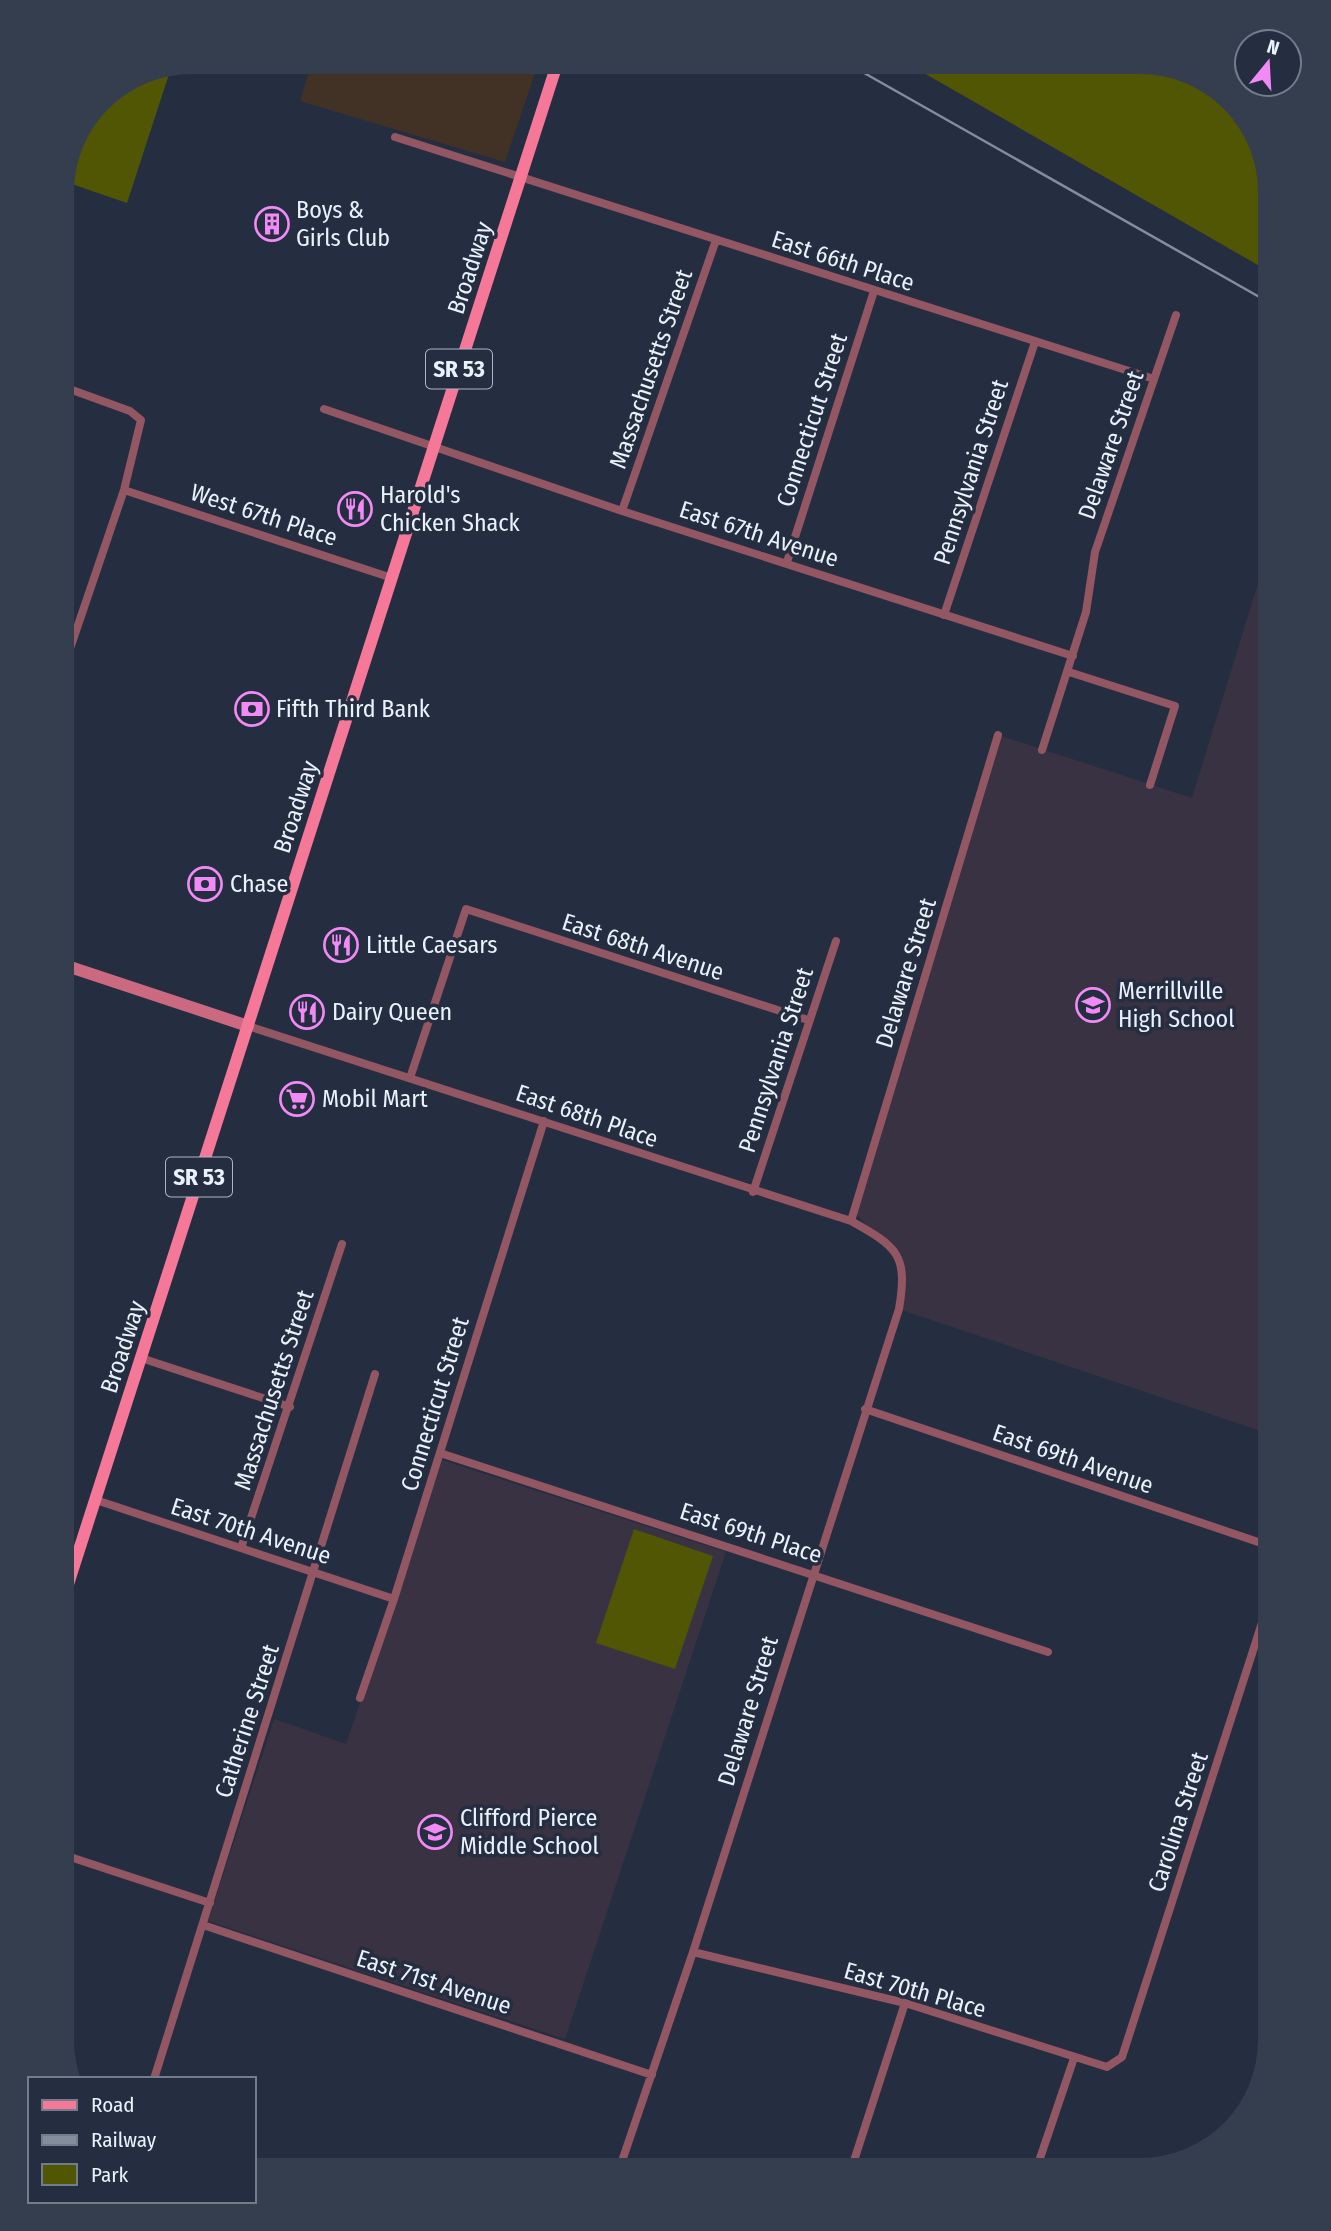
<svg xmlns="http://www.w3.org/2000/svg" width="1331" height="2231" font-family="'Fira Sans Condensed',sans-serif">
<style>
.commercial{fill:#423226}
.education{fill:#393242}
.green{fill:#515605}
.lines{fill:none;stroke-linecap:round;stroke-linejoin:round}
.street{stroke:#935663;stroke-width:8}
.secondary{stroke:#cb6981;stroke-width:12}
.primary{stroke:#f67898;stroke-width:12}
.rail{stroke:#848d9b;stroke-width:2.5}
.labels{text-anchor:middle;dominant-baseline:central;stroke-width:7;stroke-linejoin:round;paint-order:stroke}
.shield{fill:#242e40;stroke:#aeb6c4;stroke-width:2}
.shield-label{font-size:23px;font-weight:bold;fill:#e9f1fc}
.poi-label{font-size:24px;fill:#e9f1fc;stroke:#242e40;text-anchor:start}
.street-label{font-size:24px;fill:#e9f1fc;stroke:#242e40}
</style>
<rect width="100%" height="100%" fill="#242e40"/>
<path class="commercial" d="M312 61H539L505 162 300 101Z"/>
<path class="education" d="M1270 544V1434L899 1309 902 1262 854 1212 998 735 1192 798Z
M442 1460 726 1552 565 2039 208 1921 274 1719 346 1744Z"/>
<path class="green" d="M903 61 1148 62 1212 83 1256 134 1270 192V272Z
M172 65 127 203 63 181 100 99 142 71Z
M634 1529 713 1556 675 1669 596 1643Z"/>
<g class="lines">
<path class="street" d="M395 137 1154 379
M324 409 622 511 1073 656
M124 490 392 578
M622 511 716 240
M787 562 874 291
M944 615 1035 342
M1069 672 1175 706 1150 785
M61 675 124 490 141 420 130 411 61 386
M1042 750 1086 612 1095 552 1176 315
M248 1026 851 1221C898 1247 908 1255 899 1309L693 1952 619 2170
M410 1078 466 909 808 1020
M753 1192 836 941
M851 1221 998 735
M141 1358 290 1407
M865 1409 1270 1546
M440 1453 1048 1652
M96 1500 394 1599
M241 1548 342 1244
M360 1698 394 1599 544 1121
M61 1854 210 1903
M203 1925 652 2075
M693 1952 905 2003 1107 2067 1122 2057 1270 1598
M154 2079 375 1374
M851 2170 905 2003
M1036 2170 1074 2058"/>
<path class="secondary" d="M61 964 248 1026"/>
<path class="primary" d="M61 1606 558 61"/>
<path class="rail" d="M843 61 1270 303"/>
</g>
<defs>
<g id="building-ring" transform="scale(1.75)"><circle r="9.5" fill="#242e40" stroke="#f18af4" stroke-width="1.5"/><path d="M-4-6H4V6H1V3H-1V6H-4ZM-2.5-4.3h1.7v1.8h-1.7ZM.8-4.3h1.7v1.8H.8ZM-2.5-1h1.7V.8h-1.7ZM.8-1h1.7V.8H.8Z" fill="#f18af4"/></g>
<g id="restaurant-ring" transform="scale(1.75)"><circle r="9.5" fill="#242e40" stroke="#f18af4" stroke-width="1.5"/><path d="M-5-6h1v4h1v-4h1v4h1v-4h1v5L-1.5 .5V6h-2V.5L-5-1ZM5-6V6H3V1.5H1.5Q1.5-4 5-6Z" fill="#f18af4"/></g>
<g id="bank-ring" transform="scale(1.75)"><circle r="9.5" fill="#242e40" stroke="#f18af4" stroke-width="1.5"/><path d="M-6-4H6V4H-6ZM0-2.3a2.3 2.3 0 1 0 0 4.6a2.3 2.3 0 1 0 0-4.6Z" fill="#f18af4"/></g>
<g id="school-ring" transform="scale(1.75)"><circle r="9.5" fill="#242e40" stroke="#f18af4" stroke-width="1.5"/><path d="M0-5L7-2L0 1L-7-2ZM-4 1L0 2.5L4 1V4Q0 6-4 4Z" fill="#f18af4"/></g>
<g id="supermarket-ring" transform="scale(1.75)"><circle r="9.5" fill="#242e40" stroke="#f18af4" stroke-width="1.5"/><path d="M-6-5.5h2.5l.6 2H6L4.5 2H-2.5L-4.4-4H-6ZM-1.5 3.2a1.3 1.3 0 1 0 .1 0ZM3 3.2a1.3 1.3 0 1 0 .1 0Z" fill="#f18af4"/></g>
</defs>
<g fill-rule="evenodd">
<use href="#building-ring" x="272" y="224"/>
<use href="#restaurant-ring" x="355" y="509"/>
<use href="#bank-ring" x="252" y="709"/>
<use href="#bank-ring" x="205" y="884"/>
<use href="#restaurant-ring" x="341" y="945"/>
<use href="#school-ring" x="1093" y="1005"/>
<use href="#restaurant-ring" x="307" y="1012"/>
<use href="#supermarket-ring" x="297" y="1099"/>
<use href="#school-ring" x="435" y="1832"/>
</g>
<g class="labels">
<g class="shield">
<rect x="426" y="349.5" width="66" height="39" rx="5"/>
<rect x="166" y="1157.5" width="66" height="39" rx="5"/>
</g>
<g class="shield-label">
<text x="459" y="369">SR 53</text>
<text x="199" y="1177">SR 53</text>
</g>
<g class="poi-label">
<text x="296" y="210">Boys &amp;<tspan x="296" dy="28">Girls Club</tspan></text>
<text x="380" y="495">Harold's<tspan x="380" dy="28">Chicken Shack</tspan></text>
<text x="276" y="709">Fifth Third Bank</text>
<text x="230" y="884">Chase</text>
<text x="366" y="945">Little Caesars</text>
<text x="1118" y="991">Merrillville<tspan x="1118" dy="28">High School</tspan></text>
<text x="332" y="1012">Dairy Queen</text>
<text x="322" y="1099">Mobil Mart</text>
<text x="460" y="1818">Clifford Pierce<tspan x="460" dy="28">Middle School</tspan></text>
</g>
<g class="street-label">
<text transform="translate(843 261) rotate(18)">East 66th Place</text>
<text transform="translate(470 268) rotate(-72)">Broadway</text>
<text transform="translate(651 369) rotate(-71)">Massachusetts Street</text>
<text transform="translate(812 420) rotate(-72)">Connecticut Street</text>
<text transform="translate(1111 445) rotate(-71)">Delaware Street</text>
<text transform="translate(971 472) rotate(-72)">Pennsylvania Street</text>
<text transform="translate(264 515) rotate(18)">West 67th Place</text>
<text transform="translate(759 534) rotate(18)">East 67th Avenue</text>
<text transform="translate(296 807) rotate(-72)">Broadway</text>
<text transform="translate(643 947) rotate(18)">East 68th Avenue</text>
<text transform="translate(906 973) rotate(-73)">Delaware Street</text>
<text transform="translate(776 1060) rotate(-72)">Pennsylvania Street</text>
<text transform="translate(587 1116) rotate(19)">East 68th Place</text>
<text transform="translate(123 1347) rotate(-72)">Broadway</text>
<text transform="translate(274 1390) rotate(-72)">Massachusetts Street</text>
<text transform="translate(435 1404) rotate(-73)">Connecticut Street</text>
<text transform="translate(1073 1459) rotate(19)">East 69th Avenue</text>
<text transform="translate(251 1531) rotate(18)">East 70th Avenue</text>
<text transform="translate(751 1533) rotate(18)">East 69th Place</text>
<text transform="translate(748 1711) rotate(-73)">Delaware Street</text>
<text transform="translate(247 1721) rotate(-72)">Catherine Street</text>
<text transform="translate(1178 1822) rotate(-72)">Carolina Street</text>
<text transform="translate(434 1982) rotate(18)">East 71st Avenue</text>
<text transform="translate(915 1990) rotate(16)">East 70th Place</text>
</g>
</g>
<path d="M0 0H1331V2231H0ZM192 74H1140A118 118 0 0 1 1258 192V2040A118 118 0 0 1 1140 2158H192A118 118 0 0 1 74 2040V192A118 118 0 0 1 192 74Z" fill="#343e4f" fill-rule="evenodd"/>
<rect x="28" y="2077" width="228" height="126" fill="#242e40" stroke="#737c8b" stroke-width="2"/>
<rect x="42" y="2100" width="35" height="10" fill="#f67898" stroke="#737c8b" stroke-width="2"/>
<text x="91" y="2112" font-size="21" fill="#e9f1fc">Road</text>
<rect x="42" y="2135" width="35" height="10" fill="#848d9b" stroke="#737c8b" stroke-width="2"/>
<text x="91" y="2147" font-size="21" fill="#e9f1fc">Railway</text>
<rect x="42" y="2164" width="35" height="21" fill="#515605" stroke="#737c8b" stroke-width="2"/>
<text x="91" y="2182" font-size="21" fill="#e9f1fc">Park</text>
<g transform="translate(1268 63) rotate(18)"><circle r="33" fill="#242e40" stroke="#737c8b" stroke-width="2"/>
<path d="M0-5L12 26L0 18L-12 26Z" fill="#f18af4"/>
<text y="-10" font-size="19" font-weight="bold" text-anchor="middle" fill="#e9f1fc">N</text>
</g>
</svg>
